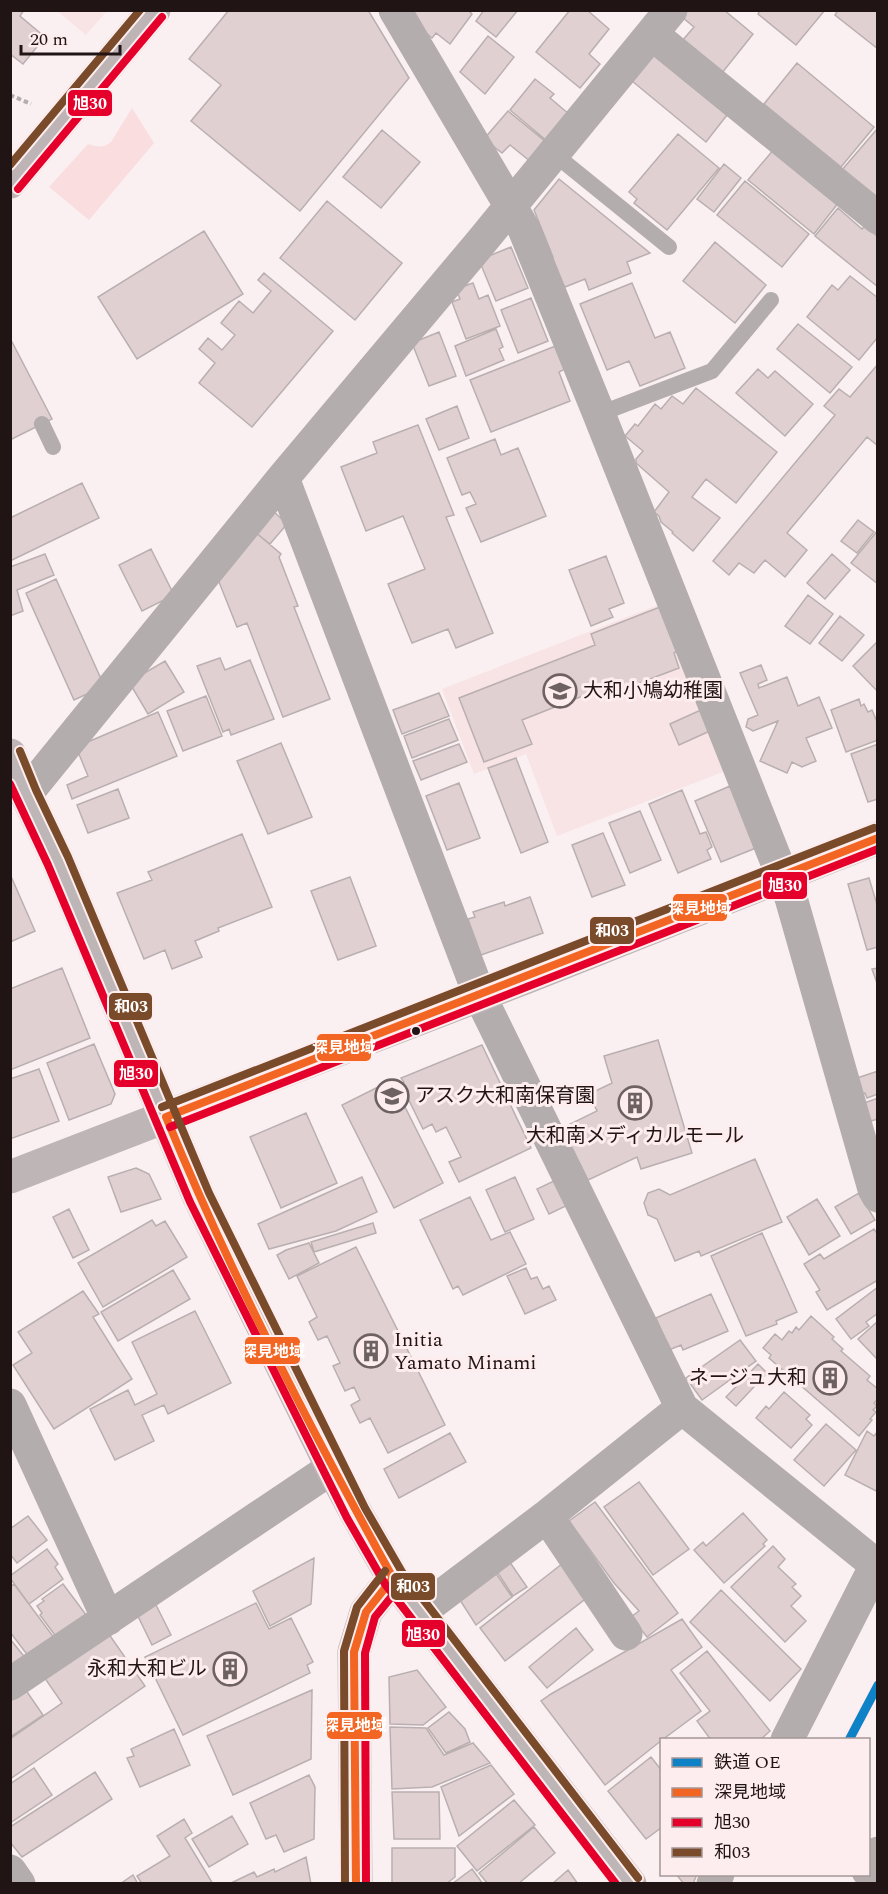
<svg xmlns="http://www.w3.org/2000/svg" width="888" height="1894" font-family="Spectral,'Noto Sans JP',serif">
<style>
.built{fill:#f8e3e5}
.green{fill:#fadddf}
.building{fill:#e1d0d2;stroke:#baafb0;stroke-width:1.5}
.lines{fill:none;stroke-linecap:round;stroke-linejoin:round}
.path{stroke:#b3adad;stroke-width:4;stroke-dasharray:4.5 3;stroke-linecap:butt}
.lane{stroke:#b3adad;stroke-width:16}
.street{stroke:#b3adad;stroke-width:33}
.secondary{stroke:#beb5b6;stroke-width:33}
.highway{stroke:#beb4b6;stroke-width:33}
.bus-1-casing{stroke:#fdedee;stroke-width:12}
.bus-2-casing{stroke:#fdedee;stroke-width:12}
.bus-3-casing{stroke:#fdedee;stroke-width:12}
.bus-1{stroke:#f26522;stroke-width:8}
.bus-2{stroke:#e4002b;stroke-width:8}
.bus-3{stroke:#7a4b2a;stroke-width:8}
.rail-1-casing{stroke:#fdedee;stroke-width:14}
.rail-1{stroke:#0d82c7;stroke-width:9}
.bus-dot{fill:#211414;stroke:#fdedee;stroke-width:2}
.labels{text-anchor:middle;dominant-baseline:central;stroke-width:6;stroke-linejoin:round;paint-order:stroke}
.poi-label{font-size:20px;fill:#211414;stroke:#fdedee;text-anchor:start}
.line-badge{stroke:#fdedee;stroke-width:2}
.badge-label{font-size:16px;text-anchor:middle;font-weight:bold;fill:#fff}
</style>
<rect width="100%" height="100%" fill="#faf0f2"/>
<path class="built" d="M57 11 107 10V11L86 35Z
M663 603 728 770 557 836 526 754 474 774 442 689Z"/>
<path class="green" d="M132 108 154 143 89 220 49 187 88 144C97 147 104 148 111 142Z"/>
<path class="building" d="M10 10H24L20 16 45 37 23 64 10 54Z
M229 10H368L409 78 300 211 191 121 221 85 189 59Z
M405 10H468L472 14 450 44 436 33 432 38 416 25Z
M484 10H518L496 37 476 21Z
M570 10H587L609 29 589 54 600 64 580 88 536 52Z
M687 10H724L753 34 722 73 682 41 694 27 682 17Z
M760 10H825L796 45 758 14Z
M838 10H878V49L835 15Z
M488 36 514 57 485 94 460 72Z
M653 55 727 115 706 142 632 81Z
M797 63 874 127 841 167 764 104Z
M535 79 554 94 550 98 569 114 547 141 510 110Z
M508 111 546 142 531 162 510 145 502 153 484 139Z
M878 128V202L841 171Z
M382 130 420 162 381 208 343 177Z
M678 134 719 168 667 230 634 203 637 199 629 192Z
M774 149 839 202 814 234 748 180Z
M724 164 741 178 714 212 697 199Z
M559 179 650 253 627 262 631 273 589 290 585 279 565 287 545 259 553 257 534 210Z
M745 181 809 234 782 267 717 215Z
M327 201 402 263 355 320 280 258Z
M838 208 862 229 865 226 878 237V287L815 236Z
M204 231 243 294 137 359 98 297Z
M715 242 766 285 735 323 683 281Z
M511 247 528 288 496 301 479 260Z
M264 273 333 331 252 427 199 383 215 363 199 349 208 338 222 350 235 335 221 323 239 301 253 313 271 291 258 280Z
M850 276 878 298V337L859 360 807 317 832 285 838 290Z
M473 283 479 299 488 295 500 326 466 339 452 302 460 299 456 289Z
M632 283 655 338 670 332 685 368 640 386 629 361 607 370 580 304Z
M531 298 548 341 518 353 501 310Z
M798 324 852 367 830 393 777 349Z
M496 329 503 347 499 349 504 360 466 376 455 346Z
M439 332 456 376 429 386 412 343Z
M10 338 52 419 10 440Z
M558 345 567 368 559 372 570 401 491 432 470 380Z
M878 364V446L867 437 787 533 807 550 785 577 765 560 754 573 739 563 729 575 713 561 835 415 824 406 839 389 850 397Z
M758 369 768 378 775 371 813 404 785 436 736 393Z
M696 388 777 452 736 503 706 479 692 497 720 518 693 551 672 533 673 532 661 522 659 516 654 512 669 492 636 463V459L643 451 625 436 635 424 638 426 655 404 661 409 672 396 683 404Z
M457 406 469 438 439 450 426 419Z
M418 425 454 515 446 517 493 633 456 648 448 629 412 643 388 584 425 569 403 516 366 531 341 467 377 453 373 442Z
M495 439 501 455 518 448 546 516 481 542 466 508 476 504 470 492 462 495 447 458Z
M82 483 99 518 10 561V518Z
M272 510 287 524 270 544 255 532Z
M858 520 874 532 857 553 841 541Z
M878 530V584L851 563Z
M255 532 281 554 279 557 298 606 294 607 330 699 283 717 247 623 237 627 217 577Z
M151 549 174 595 142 611 119 565Z
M45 554 54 575 17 590 23 611 10 616V567Z
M832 554 850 570 825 599 807 583Z
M606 556 624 603 609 609 613 617 591 626 569 570Z
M56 579 102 681 87 694 74 700 26 593Z
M808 595 833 614 810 644 785 626Z
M660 607 678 651 674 653 679 668 621 690 618 682 522 720 532 744 484 762 459 698 595 645 591 634Z
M840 616 864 635 842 661 819 643Z
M878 641V692L853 666Z
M220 658 225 670 250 660 274 719 231 735 229 729 223 732 197 666Z
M165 661 184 692 148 714 129 682Z
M761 665 767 680 758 684 759 688 787 677 798 706 819 697 832 728 806 738 816 761 802 767 792 762 787 773 760 761 778 721 753 731 746 727 748 719 758 715 740 673Z
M439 693 449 716 402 734 393 710Z
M206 696 222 736 183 751 167 711Z
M859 699 861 706 864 704 868 712 872 710 878 724V740L846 752 831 710Z
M703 709 712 730 679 745 670 724Z
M158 712 177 756 72 799 67 785 88 776 76 747Z
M449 719 458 740 412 758 404 736Z
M281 743 312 817 268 834 237 761Z
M459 744 467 762 421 780 413 761Z
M878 744V799L868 802 851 754Z
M516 758 548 842 521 853 488 768Z
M459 783 480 838 447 850 426 796Z
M730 786 756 848 721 862 695 801Z
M118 789 129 818 88 833 77 805Z
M682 790 700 834 706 832 712 847 707 850 711 859 678 873 649 804Z
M640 811 661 860 630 873 609 823Z
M603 833 625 885 592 897 572 845Z
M242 834 272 907 218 928 219 931 195 941 202 957 172 969 165 950 144 959 117 893 152 880 148 872Z
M10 874 35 931 10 942Z
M350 877 376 946 338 960 311 891Z
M869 878 878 908V947L867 950 848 884Z
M530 897 543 933 481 955 468 919 475 917 473 912 504 902 505 906Z
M62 968 90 1038 10 1070V989Z
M878 968V986L872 969Z
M658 1040 692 1153 641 1169 637 1157 588 1180 562 1128 597 1111 589 1094 612 1083 604 1056Z
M94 1044 115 1094 111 1104 69 1120 47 1063Z
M482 1045 531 1148 459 1182 449 1162 461 1157 446 1127 436 1132 432 1124 423 1129 401 1084 404 1082 401 1078Z
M39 1069 59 1121 10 1139V1079Z
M878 1071V1094L867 1098 865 1093 863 1094 857 1078Z
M380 1086 384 1093 395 1087 443 1183 394 1208 342 1105Z
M878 1098V1119L871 1121 864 1103Z
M306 1113 337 1183 281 1208 250 1137Z
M755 1159 782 1222 701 1256 699 1251 675 1261 657 1219 648 1215 644 1203 648 1193 659 1189 670 1195Z
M136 1168 149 1174 161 1199 121 1212 108 1177Z
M362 1177 377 1212 336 1231 269 1249 258 1224Z
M515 1177 534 1219 505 1232 486 1190Z
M556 1180 568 1205 549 1214 537 1189Z
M859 1193 875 1220 851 1234 835 1207Z
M470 1197 491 1240 510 1232 526 1264 463 1295 458 1286 453 1289 420 1220Z
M817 1199 840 1236 809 1255 787 1217Z
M69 1209 89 1250 73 1258 53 1217Z
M152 1220 156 1226 165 1221 187 1257 103 1307 78 1263Z
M373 1223 376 1233 314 1252 311 1242Z
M874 1229 878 1235V1280L827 1310 816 1292 820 1290 804 1264 820 1254 824 1259Z
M762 1233 797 1312 776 1321 777 1324 746 1336 711 1256Z
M309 1243 319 1263 289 1279 277 1255 286 1250Z
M356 1247 445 1425 388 1453 370 1418 360 1423 351 1405 360 1400 354 1387 345 1391 333 1366 340 1363 327 1336 318 1340 309 1322 317 1317 297 1276Z
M526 1268 531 1279 537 1277 543 1289 549 1286 556 1300 525 1314 507 1276Z
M173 1270 190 1299 118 1341 101 1312Z
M878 1287V1313L866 1322 869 1326 851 1339 836 1319Z
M83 1291 99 1314 93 1317 132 1379 54 1429 13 1365 32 1353 18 1332Z
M711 1294 728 1331 683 1350 681 1345 669 1350 656 1318Z
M195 1311 231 1383 168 1414 164 1405 142 1415 154 1441 115 1460 90 1409 128 1390 135 1405 157 1394 132 1342Z
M811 1316 834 1337 832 1339 843 1349 841 1351 870 1376 867 1380 878 1389V1399L874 1403 877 1406 873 1410 876 1412 870 1419 872 1420 859 1436 769 1358 771 1355 763 1348 775 1334 782 1340 789 1331 792 1333 796 1327 799 1330Z
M878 1321V1360L858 1339Z
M740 1340 756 1361 702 1400 686 1378Z
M758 1364 767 1373 736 1406 726 1397Z
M784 1392 810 1415 806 1419 812 1425 791 1448 756 1418 766 1406 769 1409Z
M826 1424 856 1450 824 1486 794 1460Z
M867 1431 874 1436 878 1431V1492L845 1475Z
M450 1433 466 1462 399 1498 384 1469Z
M639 1482 689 1549 653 1575 604 1507Z
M595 1502 678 1613 647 1637 631 1617 639 1611 614 1583 569 1521Z
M743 1513 767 1540 763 1544 765 1546 724 1583 694 1550 703 1542 706 1546Z
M28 1516 47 1540 17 1563 10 1554V1529Z
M773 1546 785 1559 778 1567 796 1584 792 1587 801 1596 791 1606 806 1621 785 1642 731 1587Z
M47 1549 58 1564 55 1567 63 1579 29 1604 10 1578V1576Z
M314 1558 311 1604 270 1626 253 1591Z
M567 1560 593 1593 505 1661 480 1628Z
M509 1561 527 1587 513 1596 496 1570Z
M493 1569 512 1597 476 1625 460 1600Z
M14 1584 55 1639 29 1657 10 1632V1587Z
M63 1584 87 1616 57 1638 40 1615 42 1613 37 1606 44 1601 42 1599Z
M721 1590 801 1669 770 1701 690 1622Z
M155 1603 171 1635 152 1645 136 1612Z
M256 1603 269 1629 291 1618 313 1662 307 1665 310 1673 183 1735 145 1657Z
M682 1619 702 1647 671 1670 701 1711 662 1740 605 1785 541 1701 551 1694Z
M576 1628 593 1650 547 1688 529 1667Z
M106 1630 145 1686 10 1779V1739L62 1703 42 1674Z
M10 1639 27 1660 10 1671Z
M707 1651 770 1731 760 1740H711L697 1721 710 1711 680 1673Z
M417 1670 446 1707 423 1725 390 1724 389 1677Z
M23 1686 43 1715 10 1737V1695Z
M312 1690 311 1759 233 1795 207 1736Z
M449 1712 465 1729 470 1742 446 1753 428 1728Z
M390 1727 426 1728 444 1755 473 1743 490 1763 432 1787 392 1789Z
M174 1729 190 1765 140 1787 127 1758 134 1756 131 1749Z
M651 1757 662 1771V1827L646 1839 608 1791Z
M491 1765 514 1794 459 1836 441 1787Z
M34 1768 52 1795 10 1823V1784Z
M95 1772 112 1799 22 1857 10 1842V1827Z
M309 1775 315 1787 314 1839 284 1852 276 1835 266 1839 250 1803Z
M392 1792H439L440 1839H394Z
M514 1800 535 1825 477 1871 457 1846Z
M232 1816 248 1844 209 1867 192 1839Z
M184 1819 192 1833 185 1838 213 1884H142L137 1876 170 1856 157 1836Z
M534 1827 555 1853 518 1884H488L479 1873Z
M392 1848H455V1877L446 1884H392Z
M306 1857 311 1884H229L254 1872 257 1877 274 1869 275 1872Z
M472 1869 483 1884H452Z
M568 1870 578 1884H552Z
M676 1874H697L693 1884H684Z
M133 1875 138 1884H120Z"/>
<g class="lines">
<path class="path" d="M10 95 31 104"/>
<path class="lane" d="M553 153 669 247
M599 414 712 371 771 300
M42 424 53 447"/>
<path class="street" d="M395 10 524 229 599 414 791 898 874 1189 878 1196
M652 34 878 218
M283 478 479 994 682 1408 876 1565
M26 794 283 478 482 241 671 10
M10 1405 108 1619
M547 1516 626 1634
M420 1612 547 1516 682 1408
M10 1684 332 1468
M787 1740 878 1561
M10 1871 19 1884
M868 1871 878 1853
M356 1884 354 1652 366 1612 393 1578
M713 1884 718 1874"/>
<path class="secondary" d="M10 755 26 794 58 861 199 1197 332 1468 356 1513 393 1578 630 1884
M10 1177 530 976 878 838"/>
<path class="highway" d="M10 182 154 10"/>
<g class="bus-1-casing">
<path id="bus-1" d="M166 1117 878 838
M166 1117C231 1275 310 1428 393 1578
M356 1884 354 1652 366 1612 393 1578"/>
</g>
<g class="bus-2-casing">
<path id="bus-2" d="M18 189 162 17
M10 784 48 865 190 1202 347 1518 385 1584 616 1884
M170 1127 878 849
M366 1884 365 1653 375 1617 401 1585"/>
</g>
<g class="bus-3-casing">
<path id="bus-3" d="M10 165 140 10
M20 751 36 790 68 857 209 1193 365 1508 402 1572 638 1878
M162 1107 874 828
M345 1884 344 1651 357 1607 385 1571"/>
</g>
<use href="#bus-1" class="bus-1"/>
<use href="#bus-2" class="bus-2"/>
<use href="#bus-3" class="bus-3"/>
<g class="rail-1-casing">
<path id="rail-1" d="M849 1740 878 1685"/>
</g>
<use href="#rail-1" class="rail-1"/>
</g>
<defs>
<g id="school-ring" transform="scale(1.725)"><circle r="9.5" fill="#fdedee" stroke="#6d6162" stroke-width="1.5"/><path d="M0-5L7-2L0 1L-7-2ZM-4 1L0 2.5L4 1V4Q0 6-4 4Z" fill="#6d6162"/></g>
<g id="building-ring" transform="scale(1.725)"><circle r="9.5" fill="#fdedee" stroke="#6d6162" stroke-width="1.5"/><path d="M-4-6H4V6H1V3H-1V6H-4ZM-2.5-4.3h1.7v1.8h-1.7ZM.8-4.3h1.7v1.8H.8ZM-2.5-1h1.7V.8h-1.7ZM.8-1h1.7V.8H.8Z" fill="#6d6162"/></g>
</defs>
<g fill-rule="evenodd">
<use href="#school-ring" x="560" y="691"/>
<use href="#school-ring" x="392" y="1096"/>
<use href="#building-ring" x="635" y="1103"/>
<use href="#building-ring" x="371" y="1351"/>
<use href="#building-ring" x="830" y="1378"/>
<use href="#building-ring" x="230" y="1669"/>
</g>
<circle class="bus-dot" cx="416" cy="1031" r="5"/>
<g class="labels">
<g class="poi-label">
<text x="583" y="691">大和小鳩幼稚園</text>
<text x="415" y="1096">アスク大和南保育園</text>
<text x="635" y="1136" text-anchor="middle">大和南メディカルモール</text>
<text x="394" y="1340">Initia<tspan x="394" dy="23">Yamato Minami</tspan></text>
<text x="807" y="1378" text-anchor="end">ネージュ大和</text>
<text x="207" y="1669" text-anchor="end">永和大和ビル</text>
</g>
</g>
<g class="line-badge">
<rect x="67" y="89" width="46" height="28" rx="6" fill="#e4002b"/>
<rect x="762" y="871" width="46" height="29" rx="6" fill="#e4002b"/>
<rect x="672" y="893" width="56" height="29" rx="6" fill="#f26522"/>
<rect x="589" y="916" width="46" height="29" rx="6" fill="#7a4b2a"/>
<rect x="108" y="992" width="45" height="29" rx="6" fill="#7a4b2a"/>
<rect x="316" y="1033" width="56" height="29" rx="6" fill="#f26522"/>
<rect x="113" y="1059" width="46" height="29" rx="6" fill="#e4002b"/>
<rect x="244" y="1336" width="57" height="29" rx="6" fill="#f26522"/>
<rect x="390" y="1572" width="46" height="29" rx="6" fill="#7a4b2a"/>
<rect x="401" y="1619" width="45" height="29" rx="6" fill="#e4002b"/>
<rect x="326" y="1711" width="57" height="29" rx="6" fill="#f26522"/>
</g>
<g class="badge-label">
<text x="90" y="109">旭30</text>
<text x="785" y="891">旭30</text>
<text x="700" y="914">深見地域</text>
<text x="612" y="936">和03</text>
<text x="131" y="1012">和03</text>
<text x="344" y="1053">深見地域</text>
<text x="136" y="1079">旭30</text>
<text x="273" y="1357">深見地域</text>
<text x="413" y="1592">和03</text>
<text x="423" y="1640">旭30</text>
<text x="355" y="1731">深見地域</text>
</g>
<rect width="888" height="1894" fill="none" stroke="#211414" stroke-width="24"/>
<rect x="660" y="1738" width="210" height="138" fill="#fdedee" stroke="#a59697" stroke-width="1.5"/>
<rect x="672" y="1758" width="30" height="9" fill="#0d82c7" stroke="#a59697" stroke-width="1.5"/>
<text x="714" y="1768" font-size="18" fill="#211414">鉄道 OE</text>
<rect x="672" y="1788" width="30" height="9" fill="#f26522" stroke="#a59697" stroke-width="1.5"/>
<text x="714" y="1798" font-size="18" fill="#211414">深見地域</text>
<rect x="672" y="1818" width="30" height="9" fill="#e4002b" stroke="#a59697" stroke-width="1.5"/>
<text x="714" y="1828" font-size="18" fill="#211414">旭30</text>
<rect x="672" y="1848" width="30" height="9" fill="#7a4b2a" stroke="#a59697" stroke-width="1.5"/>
<text x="714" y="1858" font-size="18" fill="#211414">和03</text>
<path d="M21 45v9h99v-9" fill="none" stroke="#211414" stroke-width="3"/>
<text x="30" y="45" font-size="18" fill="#211414" stroke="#fdedee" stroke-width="4.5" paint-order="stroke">20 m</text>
</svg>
